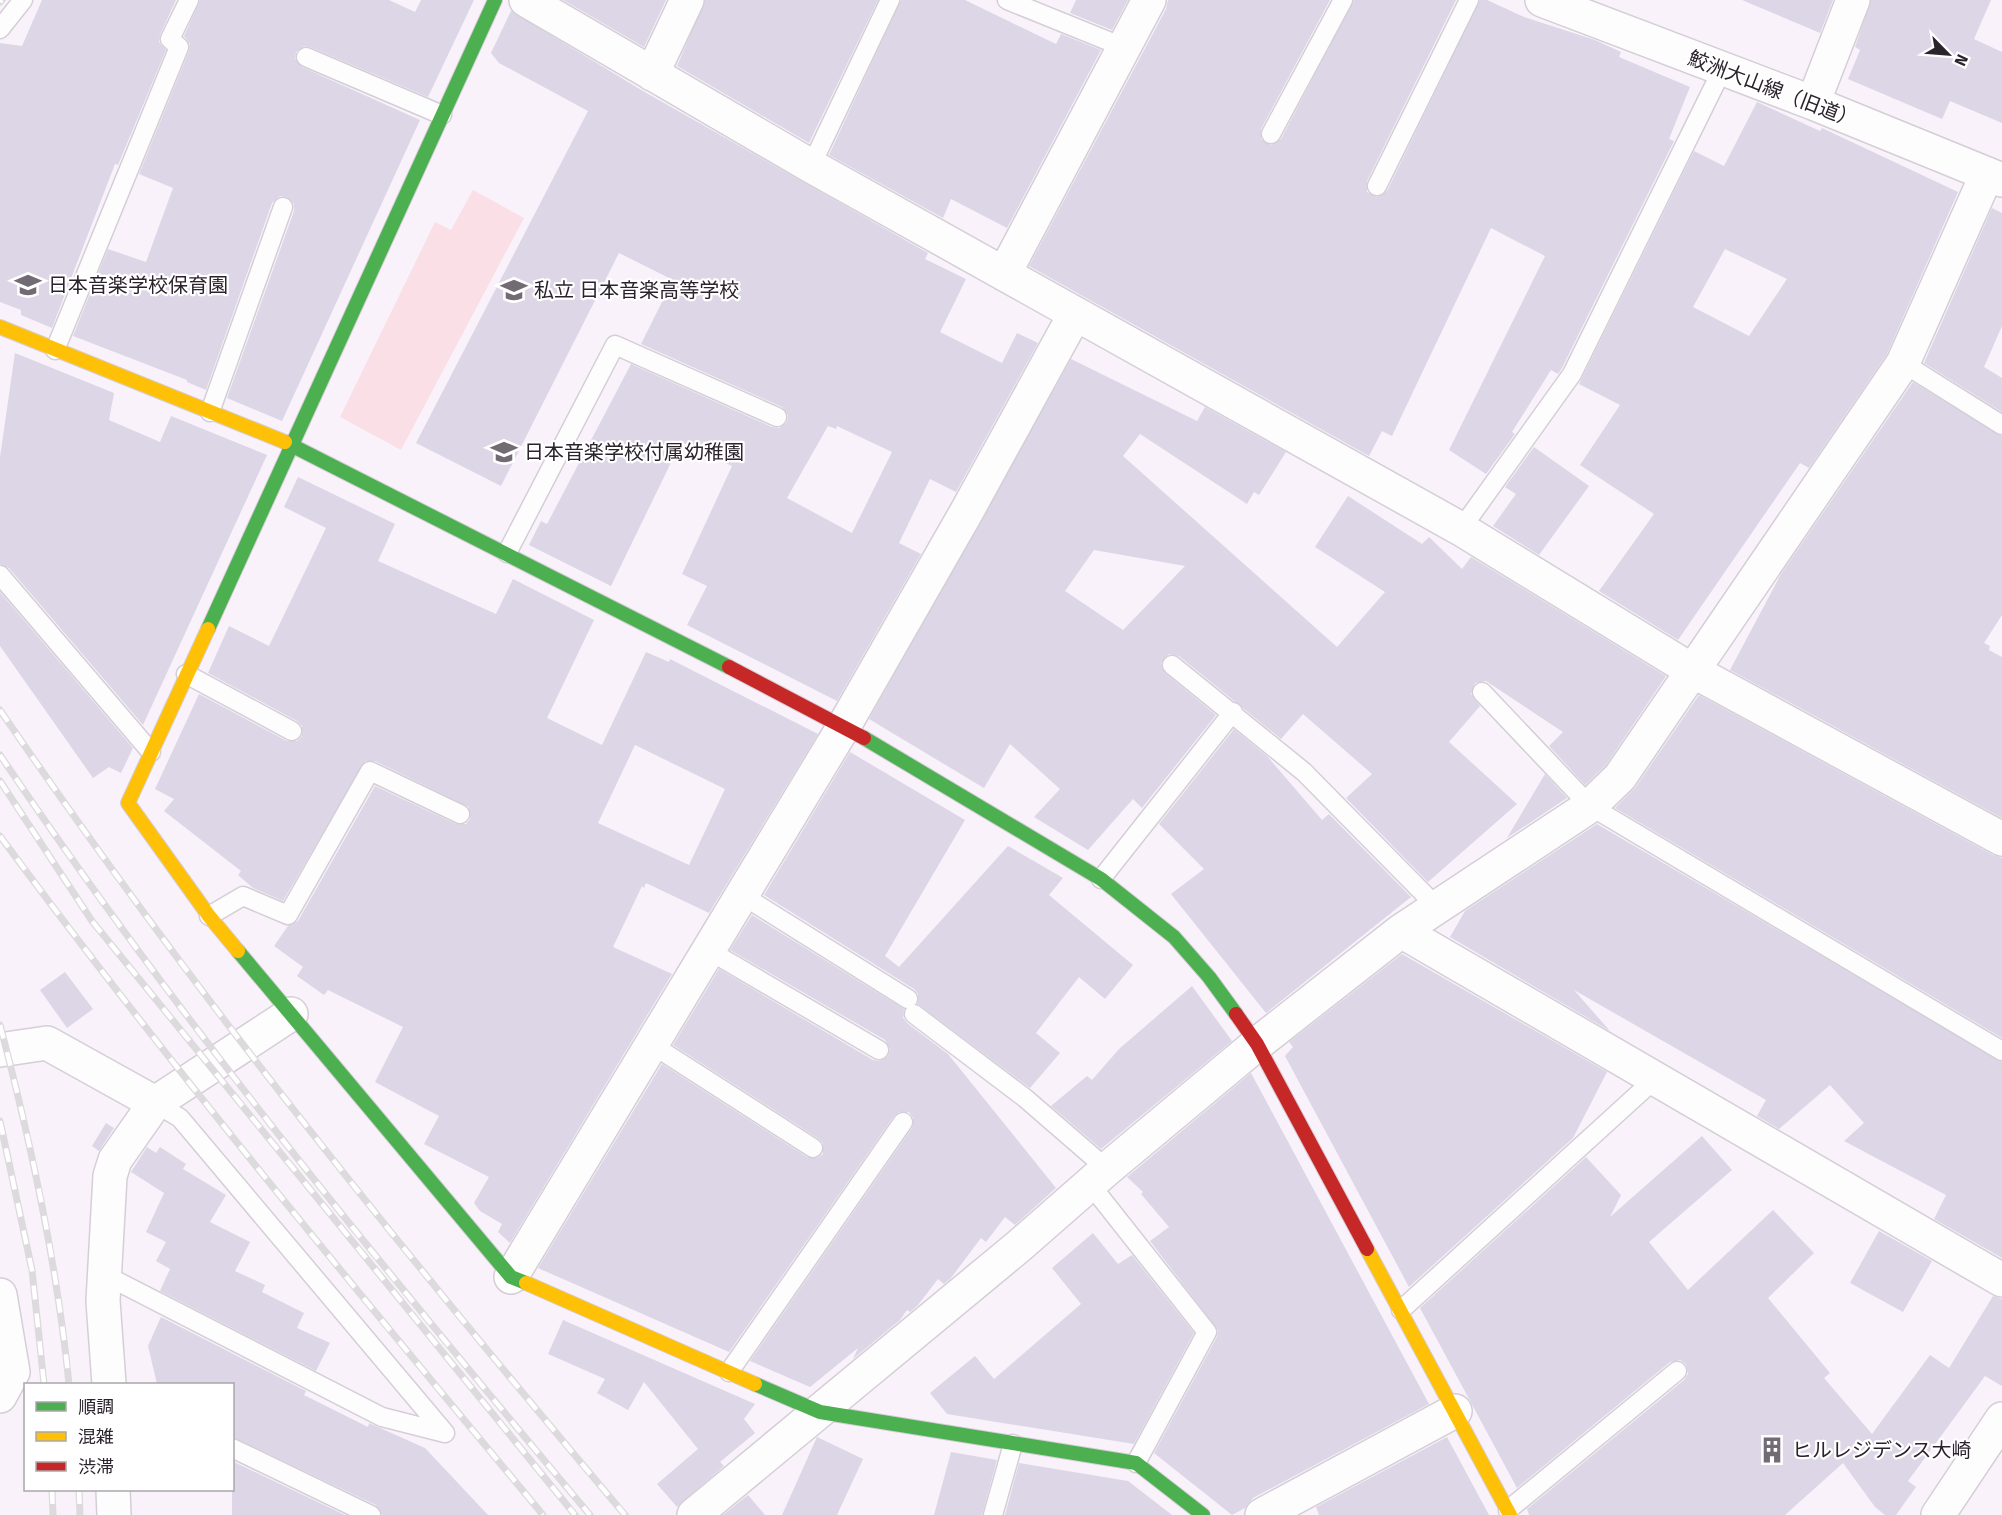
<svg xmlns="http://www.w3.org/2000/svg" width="2002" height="1515" font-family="'Fira Sans','Noto Sans JP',sans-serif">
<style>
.green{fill:#fadfe6}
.building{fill:#dcd6e6;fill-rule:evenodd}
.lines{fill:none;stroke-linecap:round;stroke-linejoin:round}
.lane-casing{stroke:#d5ced7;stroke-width:21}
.street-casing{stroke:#d5ced7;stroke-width:36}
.fast-casing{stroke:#d5ced7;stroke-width:16}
.slow-casing{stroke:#d5ced7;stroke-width:16}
.jam-casing{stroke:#d5ced7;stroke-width:16}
.lane{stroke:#fefdfe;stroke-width:18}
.street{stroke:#fefdfe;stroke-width:33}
.fast{stroke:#4caf50;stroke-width:14}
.slow{stroke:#ffc107;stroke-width:14}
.jam{stroke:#c62828;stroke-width:14}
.rail-casing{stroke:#dcdadc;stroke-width:7}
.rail{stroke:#fff;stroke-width:4.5;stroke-dasharray:14;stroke-linecap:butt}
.labels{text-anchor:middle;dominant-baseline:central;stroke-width:4.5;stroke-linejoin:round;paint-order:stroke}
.street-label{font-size:20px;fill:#2b232c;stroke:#fff}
.poi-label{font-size:20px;fill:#2b232c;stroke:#fff;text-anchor:start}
</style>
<rect width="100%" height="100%" fill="#f9f2fa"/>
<path class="green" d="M473 190 524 218 401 450 340 417 435 222 451 230Z"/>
<path class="building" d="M42 0H176L160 35 159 42 166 50 118 165 115 164 52 328 21 315V310L0 302V43L22 46Z
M200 0H389L415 12 421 0H474L428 97 310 47 304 46 296 52 295 59 302 67 420 120 282 421 227 398 294 211V204L287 197 280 196 272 203 206 390 187 382V380L73 336 108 249 146 262 173 188 139 174 189 51 190 44 184 36Z
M563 0H666L644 47Z
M705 0H878L809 143 677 66Z
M901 0H965L1056 44 1061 34 1101 50 1007 228 951 199 943 218 829 155Z
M1076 0H1128L1112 30 1070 13Z
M1168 0H1330L1261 129V139L1271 145 1281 139 1354 0H1456L1367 181V192L1377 197 1387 191 1480 0H1487L1524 17 1595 40 1621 52 1619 57 1690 87 1669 139 1674 141 1562 368 1558 374 1551 370 1512 432 1515 434 1486 474 1449 450 1545 256 1491 228 1392 436 1382 431 1369 456 1029 266 1166 9Z
M1742 0H1833L1820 33Z
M1871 0H1991L1974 39 2002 52V123L1950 101 1942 119 1848 79 1860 50 1855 47Z
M511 11 643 91 928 253 925 259 966 279 940 332 1002 363 1017 333 1038 343 956 492 930 479 899 543 921 554 837 701 687 625 707 586 682 574 732 466 681 442 611 586 529 545 541 521 547 524 631 364 772 427 779 428 787 422 788 415 782 407 641 344 673 280 619 253 501 486 416 443 588 111 499 63 491 53ZM828 426 836 429 837 426 892 452 852 533 787 498Z
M1757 102 1820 131 1822 128 1958 192 1887 354 1809 468 1800 463 1678 640 1599 591 1654 514 1580 465 1620 405 1579 384 1694 151 1724 166ZM1725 249 1787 279 1749 336 1693 307Z
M1992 208 2002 213V326L1984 367 2002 378V412L1924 363Z
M15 353 114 393 109 420 160 442 171 416 267 455 143 725 9 568 0 564V457Z
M1071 359 1197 421 1205 407 1286 452 1259 495 1254 492 1247 504 1140 434 1123 456 1337 647 1385 592 1315 547 1348 496 1422 544 1429 537 1462 569 1471 557 1666 676 1606 765 1585 785 1549 746 1563 732 1486 681 1475 683 1471 694 1480 706 1449 742 1517 804 1428 882 1346 798 1372 774 1303 714 1281 739 1179 656 1169 654 1161 663 1165 673 1216 715 1142 808 1133 799 1088 850 1034 817 1060 789 1010 744 984 788 869 719ZM1094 550 1185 566 1123 630 1065 591Z
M1913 382 2002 436V615L1984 643 1990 646 1989 650 2002 657V818L1730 670 1781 574Z
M1534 447 1589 486 1539 555 1493 526 1516 494 1505 487Z
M298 477 395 524 378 561 496 614 513 579 594 620 547 718 602 745 646 652 669 662 670 659 818 734 709 913 646 883 644 888 642 886 613 947 672 974 510 1243 498 1232 502 1224 480 1211 474 1203 489 1177 424 1144 439 1116 375 1082 403 1027 328 990 324 995 297 976 303 967 274 946 288 926 298 921 375 786 456 824H466L470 819 469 807 375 761H365L283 901 253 888 238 875 241 871 164 811 174 799 155 789 199 694 287 741H297L302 736V726L297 721 208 673 229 626 269 646 326 528 284 507ZM635 745 725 789 689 865 598 823Z
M0 592 133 748 121 773 109 767 93 778 0 646Z
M1699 695 1993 855 2002 858V1038L1615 808 1635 788Z
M1234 729 1267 756 1322 820 1329 814 1411 897 1266 1013 1171 894 1204 869 1159 824Z
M850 752 965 820 885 956 899 967 1008 846 1063 878 1049 895 1133 965 1105 999 1079 977 1036 1033 1060 1053 1030 1088 918 1004V994L914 989 764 895Z
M1545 774 1567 798 1507 838Z
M1597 824 2002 1062V1258L1934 1219 1946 1195 1844 1141 1864 1123 1830 1085 1779 1129 1757 1116 1766 1100 1574 990 1610 1031 1450 937 1465 911Z
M752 915 904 1009 903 1018 907 1023 948 1054 1056 1188 1015 1225 1005 1217 986 1242 981 1238 951 1278 944 1284 938 1279 918 1305 910 1312 907 1310 900 1320 853 1359 858 1348 810 1387 750 1361 912 1128 913 1118 909 1112H899L894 1116 729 1352 538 1268 662 1064 807 1157 818 1158 823 1154V1143L819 1139 673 1045 719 969 873 1060 880 1061 888 1056 890 1049 885 1040 730 950Z
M1402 954 1607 1072 1573 1138 1409 1287 1285 1056 1293 1047 1289 1042Z
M65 972 93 1009 67 1028 40 990Z
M1192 986 1232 1041 1101 1149 1051 1106 1087 1076 1092 1080 1119 1049Z
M1251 1073 1429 1404 1253 1498 1245 1508 1232 1515 1154 1453 1217 1337 1218 1330 1150 1241 1169 1227 1141 1194 1143 1192 1127 1177Z
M106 1123 114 1128 99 1151 92 1146Z
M1702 1136 1732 1170 1649 1242 1688 1290 1773 1210 1814 1253 1768 1298 1830 1373 1824 1378 1872 1434 1930 1355 1949 1368 1993 1296 2002 1299V1386L1985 1376 1908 1481 1916 1487 1896 1515H1885L1875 1507 1843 1463 1785 1515H1529L1527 1509 1684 1380 1688 1374 1686 1364 1680 1360 1670 1362 1517 1488 1420 1308 1586 1157 1621 1195 1610 1217Z
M147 1147 156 1153 160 1147 186 1164 183 1169 226 1195 210 1222 250 1242 235 1271 265 1285 262 1292 304 1313 297 1328 330 1343 316 1371 160 1291 170 1269 156 1261 166 1242 146 1232 164 1193 131 1172Z
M1879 1231 1932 1261 1903 1312 1850 1283Z
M1093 1233 1118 1264 1132 1255 1194 1333 1134 1444 947 1414 930 1393 975 1356 994 1379 1081 1304 1052 1268Z
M161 1317 306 1391 304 1395 368 1427 369 1423 425 1448 488 1515H382L376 1505 232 1437V1384H157L148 1346Z
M563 1320 755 1404 744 1419 755 1433 720 1462 724 1466 677 1507 657 1484 698 1449 644 1382 628 1410 597 1393 605 1379 548 1354Z
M817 1437 863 1459 837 1515H782Z
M1447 1437 1489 1515H1319L1316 1507Z
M951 1452 997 1460 982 1515H934Z
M232 1461 345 1515H232Z
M1019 1463 1128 1481 1172 1515H1005Z
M748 1495 765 1515H723Z"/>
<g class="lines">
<g class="lane-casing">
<path id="lane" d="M1007 0 1123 47
M0 29 23 0
M306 57 442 115
M1271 134 1343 0
M811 166 890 0
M1377 186 1469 0
M55 350 179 47 170 39 189 0
M1903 363 2002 425
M210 412 283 207
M1461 529 1572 374 1722 70
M507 553 615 345 777 417
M0 575 151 752
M1172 665 1304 772 1437 907
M186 674 292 731
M1482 692 1590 806 2002 1051
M1101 879 1233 712
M742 895 908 999
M209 916 243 896 288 915 370 771 460 814
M708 950 879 1050
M914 1014 1025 1098 1107 1169
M651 1044 813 1148
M155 1103 180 1118 445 1433
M1090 1184 1207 1332 1136 1463
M105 1275 382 1417 445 1433
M1401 1310 1656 1078
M729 1372 903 1122
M232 1448 371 1515
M1508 1510 1677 1371
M993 1515 1013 1444"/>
</g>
<g class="street-casing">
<path id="street" d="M526 0 811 166 1461 529 1693 671 2002 839
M1542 0 1813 103 2002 180
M652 74 687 0
M1813 103 1853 0
M1004 274 1149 0
M1401 931 2002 1280
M0 1050 47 1043 155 1103
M511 1277 844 726 967 511 1075 314
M0 1295 13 1372 0 1396
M109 1384 103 1301 110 1176 115 1160 155 1103 291 1014
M113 1490 114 1515
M694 1515 1019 1246 1107 1169 1257 1044 1401 931 1590 806 1620 777 1903 363 1987 174
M1262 1515 1455 1411
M1938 1515 2002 1419"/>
</g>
<g class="fast-casing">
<path id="fast" d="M285 442 729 667
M208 629 495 0
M864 738 1101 879 1174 937 1209 977 1236 1014
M238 951 511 1277 526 1283
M755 1384 820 1412 1136 1463 1203 1515"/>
</g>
<g class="slow-casing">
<path id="slow" d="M0 327 285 442
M208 629 128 803 209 916 238 951
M1367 1249 1510 1515
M526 1283 755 1384"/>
</g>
<g class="jam-casing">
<path id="jam" d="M729 667 864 738
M1236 1014 1257 1044 1367 1249"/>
</g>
<use href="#lane" class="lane"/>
<use href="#street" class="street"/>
<use href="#fast" class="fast"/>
<use href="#slow" class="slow"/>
<use href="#jam" class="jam"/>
<g class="rail-casing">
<path id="rail" d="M0 2 2 0
M0 710C193 993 404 1253 625 1515
M0 755C179 1021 384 1269 590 1515
M0 781 92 921 575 1515
M0 836C172 1069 358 1292 543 1515
M0 1025C31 1143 57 1263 69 1384
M0 1121 32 1270 44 1384
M52 1490 53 1515
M79 1490 80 1515"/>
</g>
<use href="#rail" class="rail"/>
</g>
<defs>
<g id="school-bare" transform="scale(2.07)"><path d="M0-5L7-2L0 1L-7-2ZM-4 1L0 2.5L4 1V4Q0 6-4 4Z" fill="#736b74" stroke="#fff" stroke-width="2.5" paint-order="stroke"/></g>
<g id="building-bare" transform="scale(2.07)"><path d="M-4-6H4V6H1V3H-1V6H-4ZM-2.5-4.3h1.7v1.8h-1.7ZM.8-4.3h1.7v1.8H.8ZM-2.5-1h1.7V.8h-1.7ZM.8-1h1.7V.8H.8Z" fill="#736b74" stroke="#fff" stroke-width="2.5" paint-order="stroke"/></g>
</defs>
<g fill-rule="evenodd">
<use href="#school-bare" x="28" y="285"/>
<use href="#school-bare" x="514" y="290"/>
<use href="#school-bare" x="504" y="452"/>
<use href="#building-bare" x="1772" y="1450"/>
</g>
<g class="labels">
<g class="street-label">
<text transform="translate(1773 89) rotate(21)">鮫洲大山線（旧道）</text>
</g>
<g class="poi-label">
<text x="48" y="285">日本音楽学校保育園</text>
<text x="534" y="290">私立 日本音楽高等学校</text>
<text x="524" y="452">日本音楽学校付属幼稚園</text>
<text x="1792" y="1450">ヒルレジデンス大崎</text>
</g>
</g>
<rect x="24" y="1383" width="210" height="108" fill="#ffffff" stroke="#aaa7ab" stroke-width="1.5"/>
<rect x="36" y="1402" width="30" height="9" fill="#4caf50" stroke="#aaa7ab" stroke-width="1.5"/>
<text x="78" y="1413" font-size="18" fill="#2b232c">順調</text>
<rect x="36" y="1432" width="30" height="9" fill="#ffc107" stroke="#aaa7ab" stroke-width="1.5"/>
<text x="78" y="1443" font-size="18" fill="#2b232c">混雑</text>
<rect x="36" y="1462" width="30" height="9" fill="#c62828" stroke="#aaa7ab" stroke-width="1.5"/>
<text x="78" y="1473" font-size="18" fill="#2b232c">渋滞</text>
<g transform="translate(1948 54) rotate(115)" stroke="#ffffff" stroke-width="4.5" paint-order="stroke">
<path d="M0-4.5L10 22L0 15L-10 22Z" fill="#2b232c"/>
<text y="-9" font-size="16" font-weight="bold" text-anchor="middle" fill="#2b232c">N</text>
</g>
</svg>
